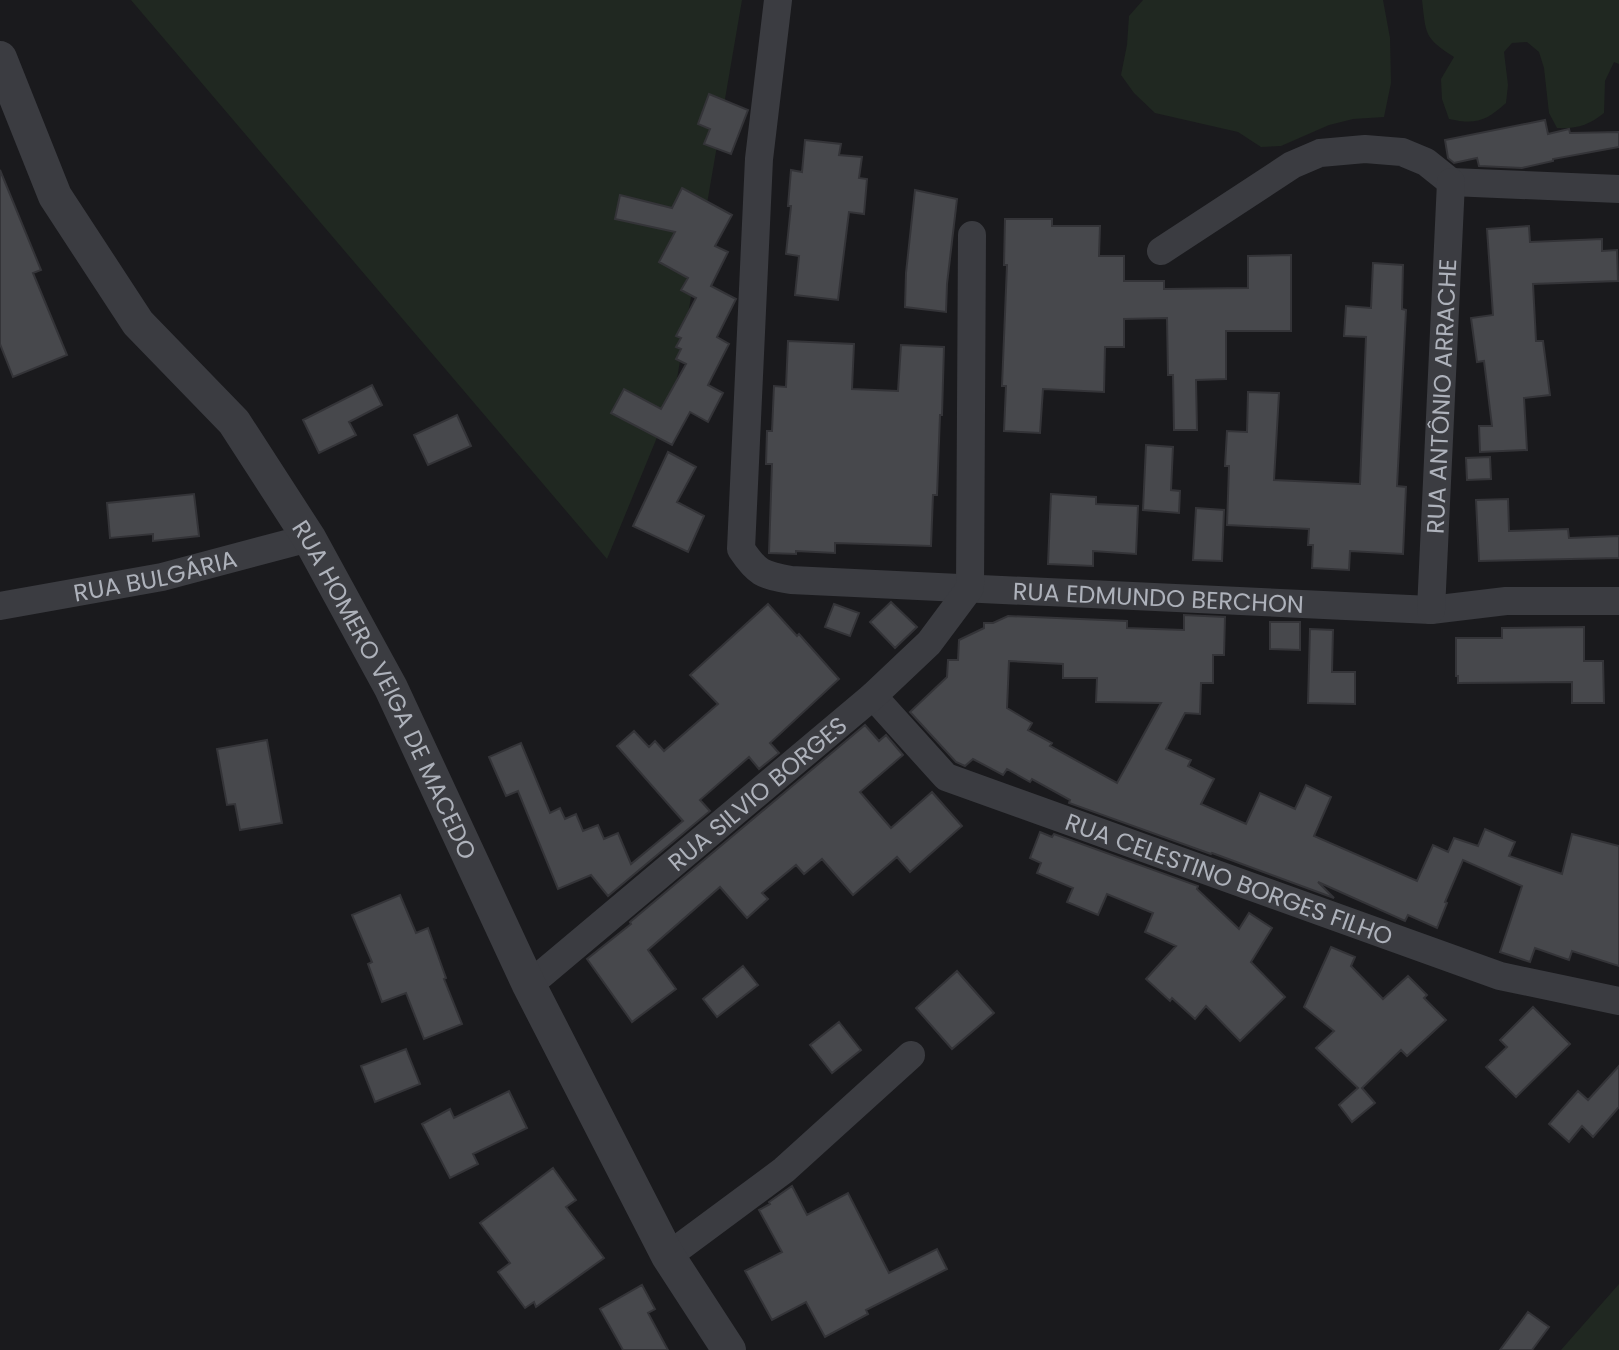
<svg xmlns="http://www.w3.org/2000/svg" width="1619" height="1350" font-family="Poppins,sans-serif">
<style>
.green{fill:#202821}
.building{fill:#47484c;stroke:#343438;stroke-width:2;fill-rule:evenodd}
.lines{fill:none;stroke-linecap:round;stroke-linejoin:round}
.minor{stroke:#3b3c41;stroke-width:28}
.tertiary{stroke:#3b3c41;stroke-width:34}
.labels{text-anchor:middle;dominant-baseline:central;stroke-width:6;stroke-linejoin:round;paint-order:stroke}
.street-label{font-size:24px;fill:#aeb2bb;stroke:#151518}
</style>
<rect width="100%" height="100%" fill="#1a1a1d"/>
<path class="green" d="M131 0H742L674 396 607 559Z
M1143 0H1383L1390 38 1391 83 1384 117 1353 119 1329 125 1281 146 1261 147 1238 132 1155 113 1134 93 1121 75 1127 45 1129 16Z
M1422 0H1619V64L1614 62 1605 81 1604 113C1589 125 1577 129 1557 128L1549 113 1544 68 1539 52 1527 42 1512 43 1504 52 1508 85 1506 103C1486 121 1476 125 1449 119L1442 99 1441 79 1454 57C1424 38 1426 34 1422 0Z
M1619 1284V1350H1561Z"/>
<path class="building" d="M709 94 748 110 731 154 704 144 710 129 698 124Z
M1545 120 1548 134 1569 129 1570 133 1619 132V147L1553 159V161L1522 168 1479 166 1477 158 1454 163 1448 158 1445 140Z
M805 140 841 144 839 155 862 157 859 178 867 179 864 214 849 212 838 300 795 295 799 256 786 254 791 206H788L791 170 802 172Z
M0 170 41 270 33 273 67 355 13 377 0 344Z
M682 188 732 215 715 246 728 252 711 286 736 299 717 337 729 344 708 385 723 393 708 422 690 412 672 445 611 413 624 389 661 409 686 364 676 359 681 349 676 347 681 338 676 336 696 298 681 290 688 278 659 262 675 232 615 219 620 195 672 208Z
M915 190 957 199 947 284 946 312 905 307 906 273Z
M1005 219H1052V226H1100L1099 256H1124V281H1164V289L1248 288V256L1291 255V331H1226V379L1196 380 1197 430H1174L1173 375H1168L1167 318 1124 319V347H1105L1104 392 1043 389 1040 433 1004 431 1006 386H1002L1007 265H1004Z
M1529 226 1530 242 1602 239V251L1617 250 1618 281 1533 284 1536 341H1543L1550 395 1524 398 1527 450 1480 452 1479 426H1492L1484 361 1477 362 1471 318 1493 315 1487 229Z
M1373 263 1403 265 1402 309 1406 310 1397 486 1406 487 1403 554 1350 551 1349 570 1312 568 1313 545H1308L1309 529 1227 525 1229 466H1225L1227 431 1247 432 1248 392 1279 393 1274 480 1360 484 1366 337 1344 336 1346 306 1371 308Z
M788 341 854 344 852 389 898 391 901 345 944 347 942 415H940L937 495H933L931 546 835 543V553L796 551V554L769 553 772 464H766L767 431H772L774 386 786 387Z
M372 385 382 405 349 422 356 435 319 453 303 420Z
M457 415 471 446 428 465 414 435Z
M1146 445 1173 447 1171 490 1180 491 1179 513 1143 510Z
M668 452 696 467 677 502 704 516 688 552 633 526Z
M1490 457 1491 479 1467 480 1466 458Z
M194 494 199 536 153 541V534L110 538 107 503Z
M1051 494 1096 497V504L1138 506 1136 554 1093 551V566L1048 564Z
M1508 499 1509 531 1568 529 1569 538 1619 536V558L1479 561 1476 500Z
M1196 508 1224 510 1222 561 1193 560Z
M891 602 917 627 895 648 870 622Z
M768 604 797 636 799 634 839 679 770 743 779 753 759 769 749 757 700 800 710 811 608 896 591 875 558 889 518 791 506 796 489 757 521 743 550 813 560 808 565 819 576 814 583 831 598 825 604 839 618 833 631 864 683 821 617 746 634 731 649 747 655 741 664 751 718 704 690 675Z
M834 604 859 613 850 636 825 627Z
M1184 615 1225 617 1224 655H1213V683H1201L1200 714 1185 713 1166 749 1191 760 1188 766 1214 779 1201 804 1246 824 1260 793 1295 809 1306 785 1331 797 1314 836 1417 881 1433 845 1448 852 1454 838 1478 846 1485 829 1515 842 1509 856 1562 874 1572 834 1619 846V966L1572 951 1569 960 1535 948 1530 962 1500 952 1522 886 1463 860 1445 902 1447 903 1437 928 1408 915 1405 921 1318 882 1334 898 1212 853 1211 854 1069 803 1070 800 1032 779 1030 782 1007 769 1003 775 973 759 965 766 956 762 910 712 947 677 948 660H958L959 640 984 628V623H993L1008 616 1127 621V628L1184 630ZM1009 661 1063 664V678H1097L1096 702 1161 703 1117 783 1050 746 1052 743 1028 730 1032 723 1007 708Z
M1270 622H1300V650L1270 649Z
M1584 627V661H1603L1604 703H1572V682L1458 683V676H1456V638H1502V628Z
M1310 629 1333 630 1332 672H1355V704L1308 703Z
M865 725 879 741 886 735 903 755 860 792 891 828 932 792 962 826 910 872 897 857 853 895 822 859 804 874 796 865 762 893 768 899 747 918 720 887 648 950 676 989 632 1022 587 959 631 924 630 922Z
M267 740 282 823 240 830 235 804 227 805 217 749Z
M1040 832 1052 837 1054 834 1198 886 1197 889 1239 929 1249 913 1272 928 1251 962 1285 997 1240 1041 1206 1006 1195 1019 1172 998 1170 1001 1146 979 1176 946 1145 932 1153 913 1107 894 1098 915 1067 902 1073 888 1037 873 1041 863 1030 858Z
M400 895 416 933 428 928 446 978 444 979 462 1024 424 1039 406 993 382 1002 368 964 372 962 352 915Z
M1331 947 1355 957 1351 966 1383 999 1408 976 1427 995 1424 998 1446 1020 1407 1056 1401 1050 1362 1088 1375 1103 1352 1122 1339 1105 1358 1088 1316 1048 1334 1031 1304 1007Z
M743 966 758 985 717 1017 703 999Z
M957 971 994 1013 952 1049 916 1008Z
M1533 1007 1570 1044 1516 1097 1486 1067 1507 1047 1500 1040Z
M839 1022 861 1050 832 1073 810 1045Z
M406 1049 420 1084 375 1102 361 1066Z
M1619 1066V1107L1593 1137 1582 1126 1569 1142 1549 1124 1578 1091 1588 1100Z
M509 1091 527 1128 473 1154 478 1164 450 1178 422 1124 450 1109 454 1118Z
M553 1168 576 1200 566 1207 604 1258 536 1307 534 1302 525 1308 498 1272 510 1263 480 1223Z
M792 1186 807 1215 848 1193 889 1273 937 1249 947 1269 866 1310 868 1314 825 1337 806 1302 772 1320 745 1271 782 1252 759 1210 770 1204 769 1202Z
M642 1285 655 1309 648 1313 668 1350H623L600 1309Z
M1528 1312 1549 1327 1532 1350H1500Z"/>
<g class="lines">
<g class="minor">
<path id="s1" d="M778 0 759 159 741 549C757 573 762 575 791 580L1431 610 1506 601H1619"/>
<path d="M1451 182 1619 189"/>
<path d="M1161 251 1292 165 1320 153 1365 149 1402 152 1426 162 1451 182"/>
<path id="s2" d="M0 606 162 577 309 538"/>
<path id="s3" d="M1431 610 1451 182"/>
<path id="s4" d="M873 696 946 777 1500 976 1619 1001"/>
<path id="s5" d="M529 985 873 696 929 643 970 588 972 235"/>
<path d="M668 1256 784 1170 911 1055"/>
</g>
<path class="tertiary" id="s6" d="M0 58 55 196 138 323 234 422 309 538 391 688 529 985 668 1256 729 1350"/>
</g>
<g class="labels">
<g class="street-label">
<text stroke="none"><textPath href="#s3" startOffset="214">RUA ANTÔNIO ARRACHE</textPath></text>
<text stroke="none"><textPath href="#s2" startOffset="158">RUA BULGÁRIA</textPath></text>
<text stroke="none"><textPath href="#s1" startOffset="980">RUA EDMUNDO BERCHON</textPath></text>
<text stroke="none"><textPath href="#s6" startOffset="746">RUA HOMERO VEIGA DE MACEDO</textPath></text>
<text stroke="none"><textPath href="#s5" startOffset="298">RUA SILVIO BORGES</textPath></text>
<text stroke="none"><textPath href="#s4" startOffset="410">RUA CELESTINO BORGES FILHO</textPath></text>
</g>
</g>
</svg>
